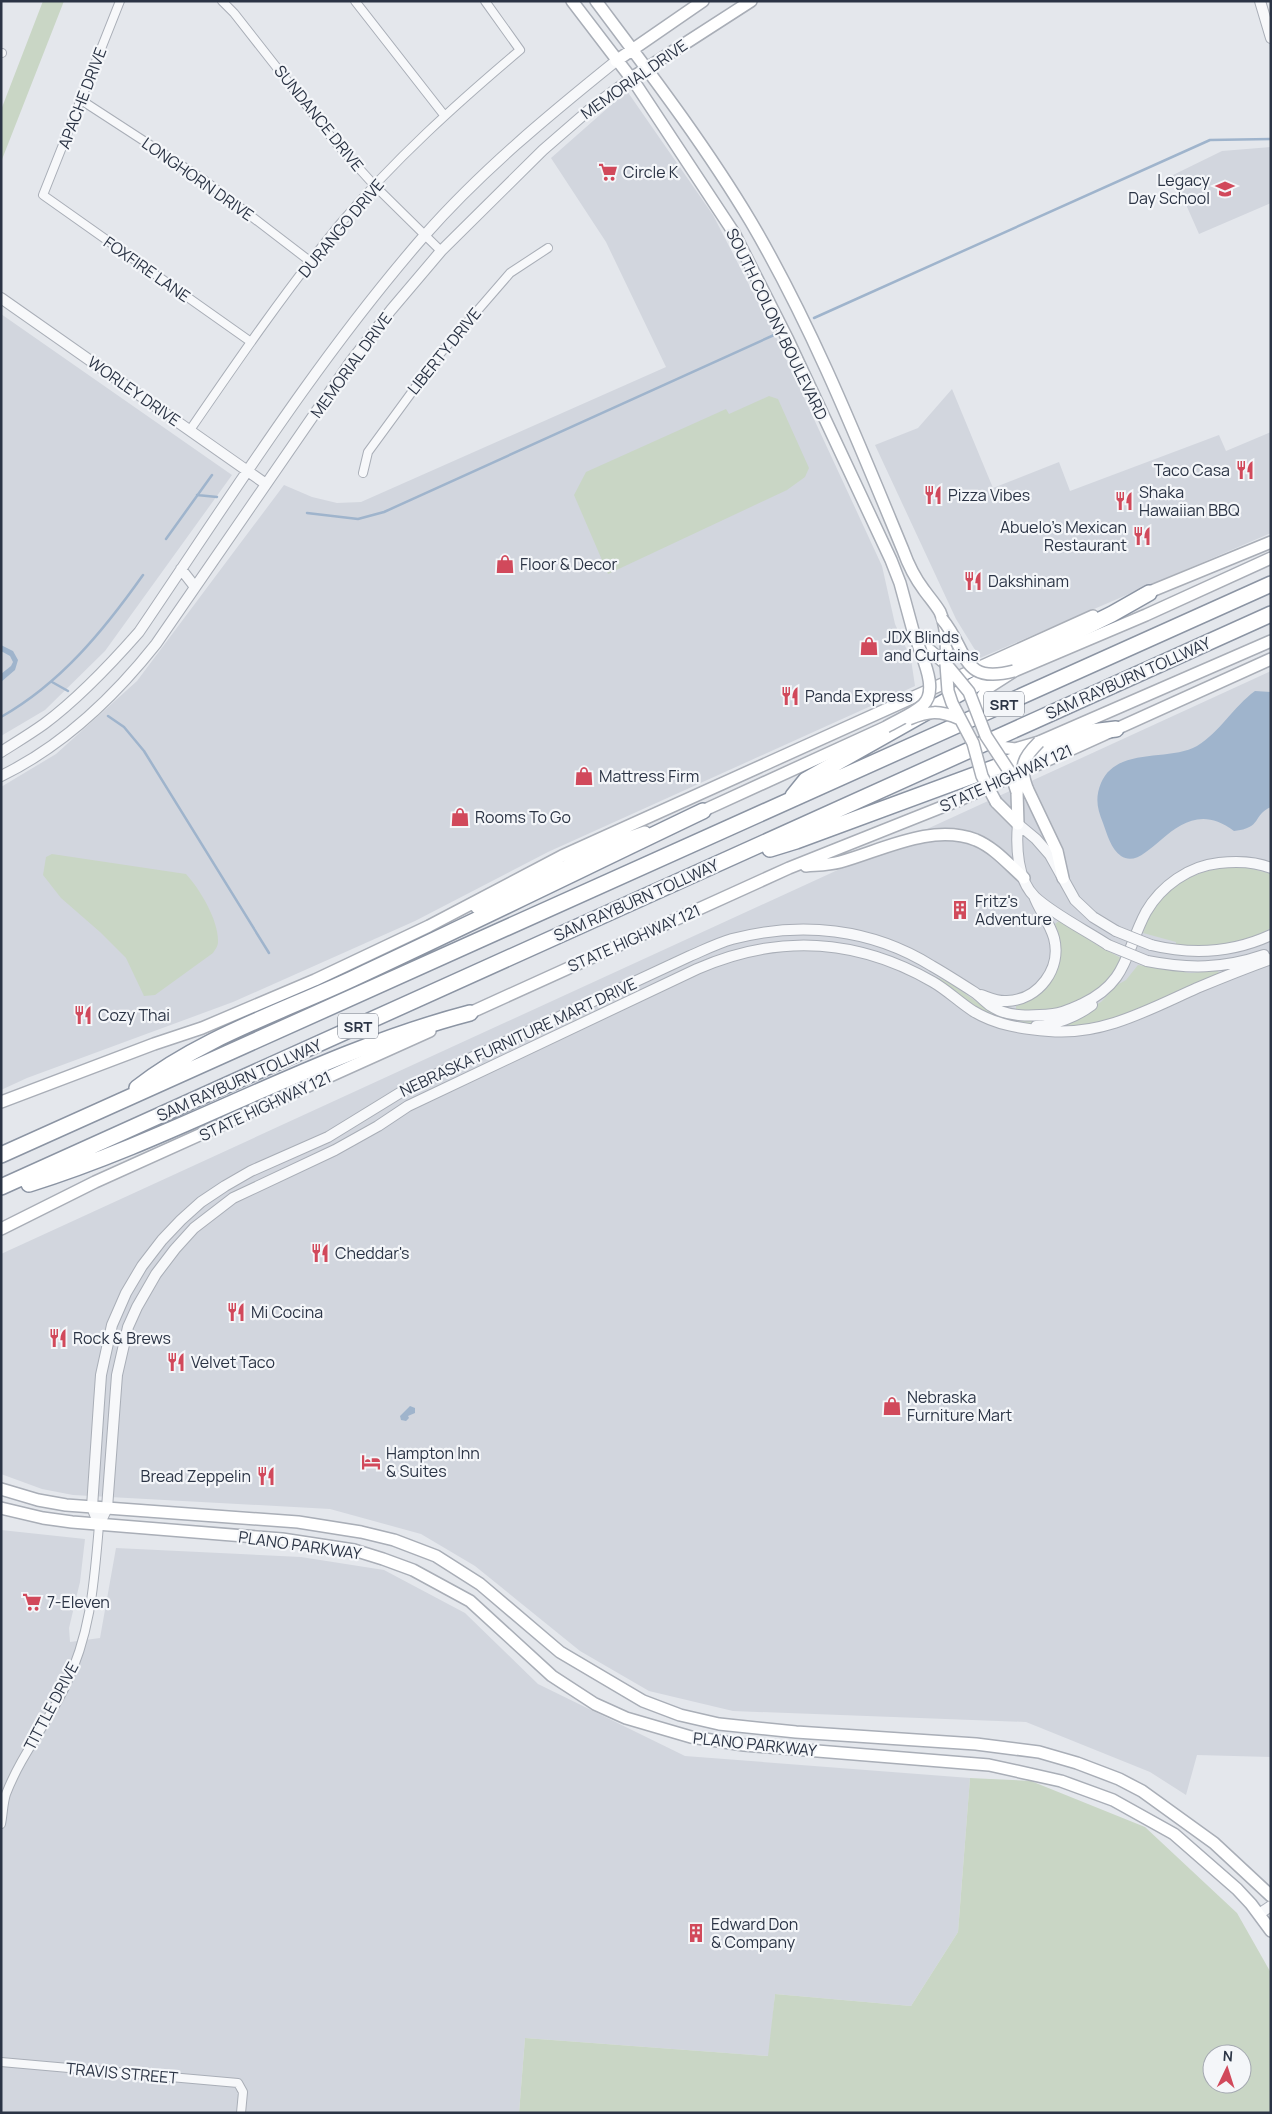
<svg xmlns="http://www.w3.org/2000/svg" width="1272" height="2114" font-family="Manrope,sans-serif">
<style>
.built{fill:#d2d6de}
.green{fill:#c9d6c5;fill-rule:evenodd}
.water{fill:#9fb4cc}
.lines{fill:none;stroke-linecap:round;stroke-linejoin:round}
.stream{stroke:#9fb4cc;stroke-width:2.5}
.minor-casing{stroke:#a9aeb7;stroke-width:10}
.tertiary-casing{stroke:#a9aeb7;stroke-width:12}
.secondary-casing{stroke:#a9aeb7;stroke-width:14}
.motorway-casing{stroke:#8b94a3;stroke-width:18}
.minor{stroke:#f7f8fa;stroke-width:8}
.tertiary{stroke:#f7f8fa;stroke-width:10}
.secondary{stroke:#fff;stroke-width:11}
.motorway{stroke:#fff;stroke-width:15}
.tertiary-bridge-casing{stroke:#a9aeb7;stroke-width:12;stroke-linecap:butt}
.secondary-bridge-casing{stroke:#a9aeb7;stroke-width:14;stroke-linecap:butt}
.tertiary-bridge{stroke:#f7f8fa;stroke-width:10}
.secondary-bridge{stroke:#fff;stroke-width:11}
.labels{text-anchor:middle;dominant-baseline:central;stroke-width:4.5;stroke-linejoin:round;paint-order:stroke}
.shield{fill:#f4f6f9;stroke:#676e7b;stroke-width:1}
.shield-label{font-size:15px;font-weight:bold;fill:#2b3445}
.street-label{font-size:16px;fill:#2b3445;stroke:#f4f6f9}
.poi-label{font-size:16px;fill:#2b3445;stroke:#f4f6f9;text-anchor:start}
</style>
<rect width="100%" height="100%" fill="#e4e7ec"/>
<path class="built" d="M627 91 713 215 776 337 882 566 895 624 911 659 915 686 548 852 415 921 233 1002 27 1078 1 1090V787L56 754 137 681 284 485 312 497 337 503 361 502 666 367 606 242 551 158Z
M1271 147V203L1199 234 1173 175 1222 151Z
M1 314 232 475 105 651 45 710 1 736Z
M952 389 993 488 1059 462 1070 491 1219 435 1226 451 1271 432V533L980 658 956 619 875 445 918 428Z
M1271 671V1757L1197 1755 1186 1795 1150 1772 1026 1722 733 1711 649 1691 580 1651 475 1566 421 1534 330 1509 73 1495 42 1489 1 1474V1254Z
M1 1530 85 1539 80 1582 69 1628 70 1642 100 1638 116 1548 301 1557 384 1570 465 1613 538 1684 685 1756 970 1778 958 1932 911 2006 775 1994 769 2056 525 2038 519 2113H1Z"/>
<path class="green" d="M43 1H64L1 162V110Z
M769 396 778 399 809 468 805 477 787 490 608 574 574 495 586 472 726 409 729 414Z
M52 854 186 874C200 889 219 921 218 942 218 946 215 950 213 953L155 995 144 996 126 958 100 932 61 898 43 875 46 857Z
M1242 866 1271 874V928C1243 945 1208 947 1176 945V942L1143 933C1159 886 1194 868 1242 866Z
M1060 920 1097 945 1121 958 1116 969 1097 991 1060 1009 1016 1011V1006C1052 995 1072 960 1055 924Z
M1138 965 1190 973 1218 971 1220 977 1144 1009 1090 1026 1061 1027V1024L1101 1002 1117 985 1126 980Z
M936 977C958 984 982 1011 1003 1014 1022 1016 1050 1013 1069 1012 1059 1016 1047 1022 1036 1024 1002 1030 961 996 935 978Z
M970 1778 1031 1781 1145 1827 1237 1913 1271 1973V2113H519L525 2038 768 2056 775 1994 911 2006 958 1932ZM1212 2054H1242V2084H1212Z"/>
<path class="water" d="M1 645 13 651 18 660 15 670 1 682V674L11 666 13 662 10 656 1 651Z
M1255 691 1271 692V807C1252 815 1263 828 1234 831 1178 788 1150 875 1121 856 1111 849 1107 834 1103 823 1097 808 1095 798 1101 783 1117 746 1169 762 1197 746 1220 732 1233 707 1255 691Z
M410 1406 415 1408V1413L408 1416 409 1418 406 1421 401 1420 400 1416Z"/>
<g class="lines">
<path class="stream" d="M814 318 1210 140 1271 139
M197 495 217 497
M307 513 358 519 384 512 774 335
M166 539 212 475
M52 682 68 691
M108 716 124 727 144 751 269 953
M1 717C61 683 104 630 143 575"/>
<g class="minor-casing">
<path id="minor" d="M120 1 43 195 251 342
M222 1 234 13 336 143 375 186 441 251
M355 1 444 115
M1 53H2
M81 100 204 180 311 262
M190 430C238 360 286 290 340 224 394 160 456 104 520 50L485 1
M363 473 368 452 439 355 510 273 548 248
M1 1824C3 1814 3 1803 6 1794 21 1755 47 1724 65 1687 91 1633 94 1584 99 1525
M1 2062 238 2083 243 2092 241 2113"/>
</g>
<g class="tertiary-casing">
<path id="tertiary" d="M1260 1 1271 38
M1 298 266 484
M181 569 195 587
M1 752C15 743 30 734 44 724 79 698 110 665 139 632 230 498 317 359 424 236 481 171 549 115 616 61
M1 776C63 746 114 697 156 644L351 361 391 310 441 251 543 150 596 104 630 79
M1018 824C1016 846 1017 880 1035 897 1053 914 1087 931 1108 945
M1018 824 1036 839 1050 855 1075 900 1093 917 1116 931
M1151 945C1192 955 1232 953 1271 935
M1147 961C1188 969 1223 969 1264 955
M981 995C990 998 998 1002 1007 1001 1039 1000 1062 968 1054 938 1050 923 1039 910 1034 896
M1036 1026C1055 1025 1076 1017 1092 1005
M99 1525 92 1507 99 1403 101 1375 112 1325 126 1293 142 1266 162 1240 181 1220 201 1202 225 1186 251 1171 328 1137 411 1086 690 956C704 950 718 943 732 939 801 921 871 928 932 966 946 974 960 983 974 992 980 996 985 1002 991 1006 1008 1018 1034 1016 1053 1014 1063 1013 1073 1008 1082 1004 1129 982 1125 951 1146 912 1161 886 1189 866 1219 863 1237 861 1254 861 1271 868
M99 1525 107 1508 117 1375 128 1327 137 1307 156 1274 175 1249 194 1228 233 1198 335 1150 378 1126 408 1106 697 969C777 934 857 938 933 982 947 990 959 1002 973 1011 996 1025 1022 1029 1049 1031 1102 1036 1150 1009 1197 988 1221 978 1246 968 1271 959
M1259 1914 1271 1906"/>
</g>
<g class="secondary-casing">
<path id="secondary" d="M572 1 637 86 734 233 788 340 891 560 900 583 915 638 946 664
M596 1C650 73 705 145 751 222 812 326 857 439 903 550 908 564 915 578 924 590 929 597 936 605 940 612 947 627 947 648 946 664
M616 61 703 1
M630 79 751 1
M1142 595 1271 542
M977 712 982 697 989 687 1014 671 1146 615 1271 558
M993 746 1015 749 1039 742 1271 641
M1027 788 1057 851 1063 878
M1017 792 1018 824
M996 802 1018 824
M698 813 886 727
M806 866C817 865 829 865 840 862 883 850 932 823 976 840 995 848 1009 865 1024 878
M477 908 622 840 645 832
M463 1016 789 868 957 801 1271 659
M1 1102 154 1044 202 1028 315 980 429 926 562 856 1093 616
M1 1229 95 1182 430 1031
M1 1489 38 1500 66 1505 298 1522 361 1532 394 1540 436 1556 480 1584 560 1652 643 1701 680 1715 719 1724 796 1732 976 1744 1039 1752 1077 1763 1119 1779 1142 1791 1214 1843 1271 1896
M1 1508 43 1518 72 1522 282 1539 354 1550 383 1559 413 1570 470 1601 552 1676 595 1704 626 1718 691 1737 744 1745 989 1765 1061 1781 1113 1800 1174 1834 1237 1889 1251 1904 1271 1931"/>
</g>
<g class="motorway-casing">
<path id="motorway" d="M793 796 806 780 1017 661 1112 614 1149 593
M770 849 796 841 1091 732 1116 729
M137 1088C199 1039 281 1012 352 979 470 924 586 867 703 811
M1 1155 1271 584
M29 1184C180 1137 316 1053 470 1013
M1 1187 1271 614"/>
</g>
<use href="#minor" class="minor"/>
<use href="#tertiary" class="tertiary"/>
<use href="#secondary" class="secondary"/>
<use href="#motorway" class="motorway"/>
<g class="tertiary-bridge-casing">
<path id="tertiary-bridge" d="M1116 931 1151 945
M1108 945 1147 961"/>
</g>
<g class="secondary-bridge-casing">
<path id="secondary-bridge" d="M942 619C969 651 960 685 1014 671
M946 664 948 691 952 703 973 743 982 776 996 802
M946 664 969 692 986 736 1011 774 1017 792
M909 719C929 711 939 710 960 719
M886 727C898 720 913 714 923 705 939 690 922 658 917 641
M1027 788C1019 766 1023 758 1039 742"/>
</g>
<use href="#tertiary-bridge" class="tertiary-bridge"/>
<use href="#secondary-bridge" class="secondary-bridge"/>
</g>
<defs>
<g id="supermarket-bare" transform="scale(1.5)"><path d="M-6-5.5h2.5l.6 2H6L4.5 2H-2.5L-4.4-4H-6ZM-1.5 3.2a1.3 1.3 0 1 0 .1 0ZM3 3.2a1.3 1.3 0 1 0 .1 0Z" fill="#d1495b" stroke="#f4f6f9" stroke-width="2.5" paint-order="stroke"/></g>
<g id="school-bare" transform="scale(1.5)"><path d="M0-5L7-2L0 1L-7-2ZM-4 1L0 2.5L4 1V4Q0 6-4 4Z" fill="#d1495b" stroke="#f4f6f9" stroke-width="2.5" paint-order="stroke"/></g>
<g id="restaurant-bare" transform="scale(1.5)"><path d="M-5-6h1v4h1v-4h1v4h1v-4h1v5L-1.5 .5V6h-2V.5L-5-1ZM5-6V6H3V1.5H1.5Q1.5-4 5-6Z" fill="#d1495b" stroke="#f4f6f9" stroke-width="2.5" paint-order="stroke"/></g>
<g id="shop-bare" transform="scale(1.5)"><path d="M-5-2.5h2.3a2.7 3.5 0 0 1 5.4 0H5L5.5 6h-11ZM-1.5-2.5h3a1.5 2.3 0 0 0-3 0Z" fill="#d1495b" stroke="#f4f6f9" stroke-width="2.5" paint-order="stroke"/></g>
<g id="building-bare" transform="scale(1.5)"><path d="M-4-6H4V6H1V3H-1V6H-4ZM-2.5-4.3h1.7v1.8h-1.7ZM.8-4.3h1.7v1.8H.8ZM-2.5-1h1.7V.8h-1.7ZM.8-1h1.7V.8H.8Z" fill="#d1495b" stroke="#f4f6f9" stroke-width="2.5" paint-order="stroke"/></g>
<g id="hotel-bare" transform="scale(1.5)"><path d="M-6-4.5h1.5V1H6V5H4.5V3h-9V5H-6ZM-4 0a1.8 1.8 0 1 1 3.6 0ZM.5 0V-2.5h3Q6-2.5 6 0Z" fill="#d1495b" stroke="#f4f6f9" stroke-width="2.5" paint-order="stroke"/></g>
</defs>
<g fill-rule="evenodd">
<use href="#supermarket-bare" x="608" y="172"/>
<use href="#school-bare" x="1225" y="189"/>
<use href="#restaurant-bare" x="1245" y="470"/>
<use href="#restaurant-bare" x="933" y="495"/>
<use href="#restaurant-bare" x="1124" y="501"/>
<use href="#restaurant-bare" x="1142" y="536"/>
<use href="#shop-bare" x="505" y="564"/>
<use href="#restaurant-bare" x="973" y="581"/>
<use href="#shop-bare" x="869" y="646"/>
<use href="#restaurant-bare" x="790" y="696"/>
<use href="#shop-bare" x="584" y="776"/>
<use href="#shop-bare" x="460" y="817"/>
<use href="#building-bare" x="960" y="910"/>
<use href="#restaurant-bare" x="83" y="1015"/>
<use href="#restaurant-bare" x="320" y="1253"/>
<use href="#restaurant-bare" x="236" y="1312"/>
<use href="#restaurant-bare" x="58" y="1338"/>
<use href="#restaurant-bare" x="176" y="1362"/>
<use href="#shop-bare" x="892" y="1406"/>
<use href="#hotel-bare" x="371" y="1462"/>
<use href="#restaurant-bare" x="266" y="1476"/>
<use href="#supermarket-bare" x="32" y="1602"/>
<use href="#building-bare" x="696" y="1933"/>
</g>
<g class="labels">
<g class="shield">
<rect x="984" y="691.5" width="40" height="25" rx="4"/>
<rect x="338" y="1013.5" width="40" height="25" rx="4"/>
</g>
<g class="shield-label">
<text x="1004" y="704">SRT</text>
<text x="358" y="1026">SRT</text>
</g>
<g class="street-label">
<text transform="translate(634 79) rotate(-35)">MEMORIAL DRIVE</text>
<text transform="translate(82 98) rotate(-69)">APACHE DRIVE</text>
<text transform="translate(319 118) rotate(51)">SUNDANCE DRIVE</text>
<text transform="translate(198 179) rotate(35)">LONGHORN DRIVE</text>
<text transform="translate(341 228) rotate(-50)">DURANGO DRIVE</text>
<text transform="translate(147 269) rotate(35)">FOXFIRE LANE</text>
<text transform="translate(777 324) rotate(64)">SOUTH COLONY BOULEVARD</text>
<text transform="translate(444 351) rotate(-51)">LIBERTY DRIVE</text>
<text transform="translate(351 365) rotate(-54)">MEMORIAL DRIVE</text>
<text transform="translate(134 391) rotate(35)">WORLEY DRIVE</text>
<text transform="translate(1128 678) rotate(-24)">SAM RAYBURN TOLLWAY</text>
<text transform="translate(1006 778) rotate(-24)">STATE HIGHWAY 121</text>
<text transform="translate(636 900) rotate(-24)">SAM RAYBURN TOLLWAY</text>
<text transform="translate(634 938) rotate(-24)">STATE HIGHWAY 121</text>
<text transform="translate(518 1037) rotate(-25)">NEBRASKA FURNITURE MART DRIVE</text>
<text transform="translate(239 1080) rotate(-24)">SAM RAYBURN TOLLWAY</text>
<text transform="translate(265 1106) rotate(-25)">STATE HIGHWAY 121</text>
<text transform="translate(300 1545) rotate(8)">PLANO PARKWAY</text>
<text transform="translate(51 1706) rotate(-62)">TITTLE DRIVE</text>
<text transform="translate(755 1744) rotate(6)">PLANO PARKWAY</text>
<text transform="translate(122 2073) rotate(5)">TRAVIS STREET</text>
</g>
<g class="poi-label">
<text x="623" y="172">Circle K</text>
<text x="1210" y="180" text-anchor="end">Legacy<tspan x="1210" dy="18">Day School</tspan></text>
<text x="1230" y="470" text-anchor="end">Taco Casa</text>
<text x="1139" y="492">Shaka<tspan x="1139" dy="18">Hawaiian BBQ</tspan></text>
<text x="948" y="495">Pizza Vibes</text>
<text x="1127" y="527" text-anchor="end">Abuelo's Mexican<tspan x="1127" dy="18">Restaurant</tspan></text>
<text x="520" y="564">Floor &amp; Decor</text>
<text x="988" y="581">Dakshinam</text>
<text x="884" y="637">JDX Blinds<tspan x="884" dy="18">and Curtains</tspan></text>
<text x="805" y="696">Panda Express</text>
<text x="599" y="776">Mattress Firm</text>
<text x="475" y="817">Rooms To Go</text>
<text x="975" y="901">Fritz's<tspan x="975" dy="18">Adventure</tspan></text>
<text x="98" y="1015">Cozy Thai</text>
<text x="335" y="1253">Cheddar's</text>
<text x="251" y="1312">Mi Cocina</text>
<text x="73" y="1338">Rock &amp; Brews</text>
<text x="191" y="1362">Velvet Taco</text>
<text x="907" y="1397">Nebraska<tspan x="907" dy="18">Furniture Mart</tspan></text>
<text x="386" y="1453">Hampton Inn<tspan x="386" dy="18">&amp; Suites</tspan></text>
<text x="251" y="1476" text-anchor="end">Bread Zeppelin</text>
<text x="47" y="1602">7-Eleven</text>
<text x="711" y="1924">Edward Don<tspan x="711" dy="18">&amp; Company</tspan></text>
</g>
</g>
<rect width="1272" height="2114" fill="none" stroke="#2b3445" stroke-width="5"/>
<g transform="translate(1227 2069) rotate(4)"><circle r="24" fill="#f4f6f9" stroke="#a4a8b1"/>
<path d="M0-4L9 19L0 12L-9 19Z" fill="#d1495b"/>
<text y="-8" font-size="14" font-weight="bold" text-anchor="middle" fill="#2b3445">N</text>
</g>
</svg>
